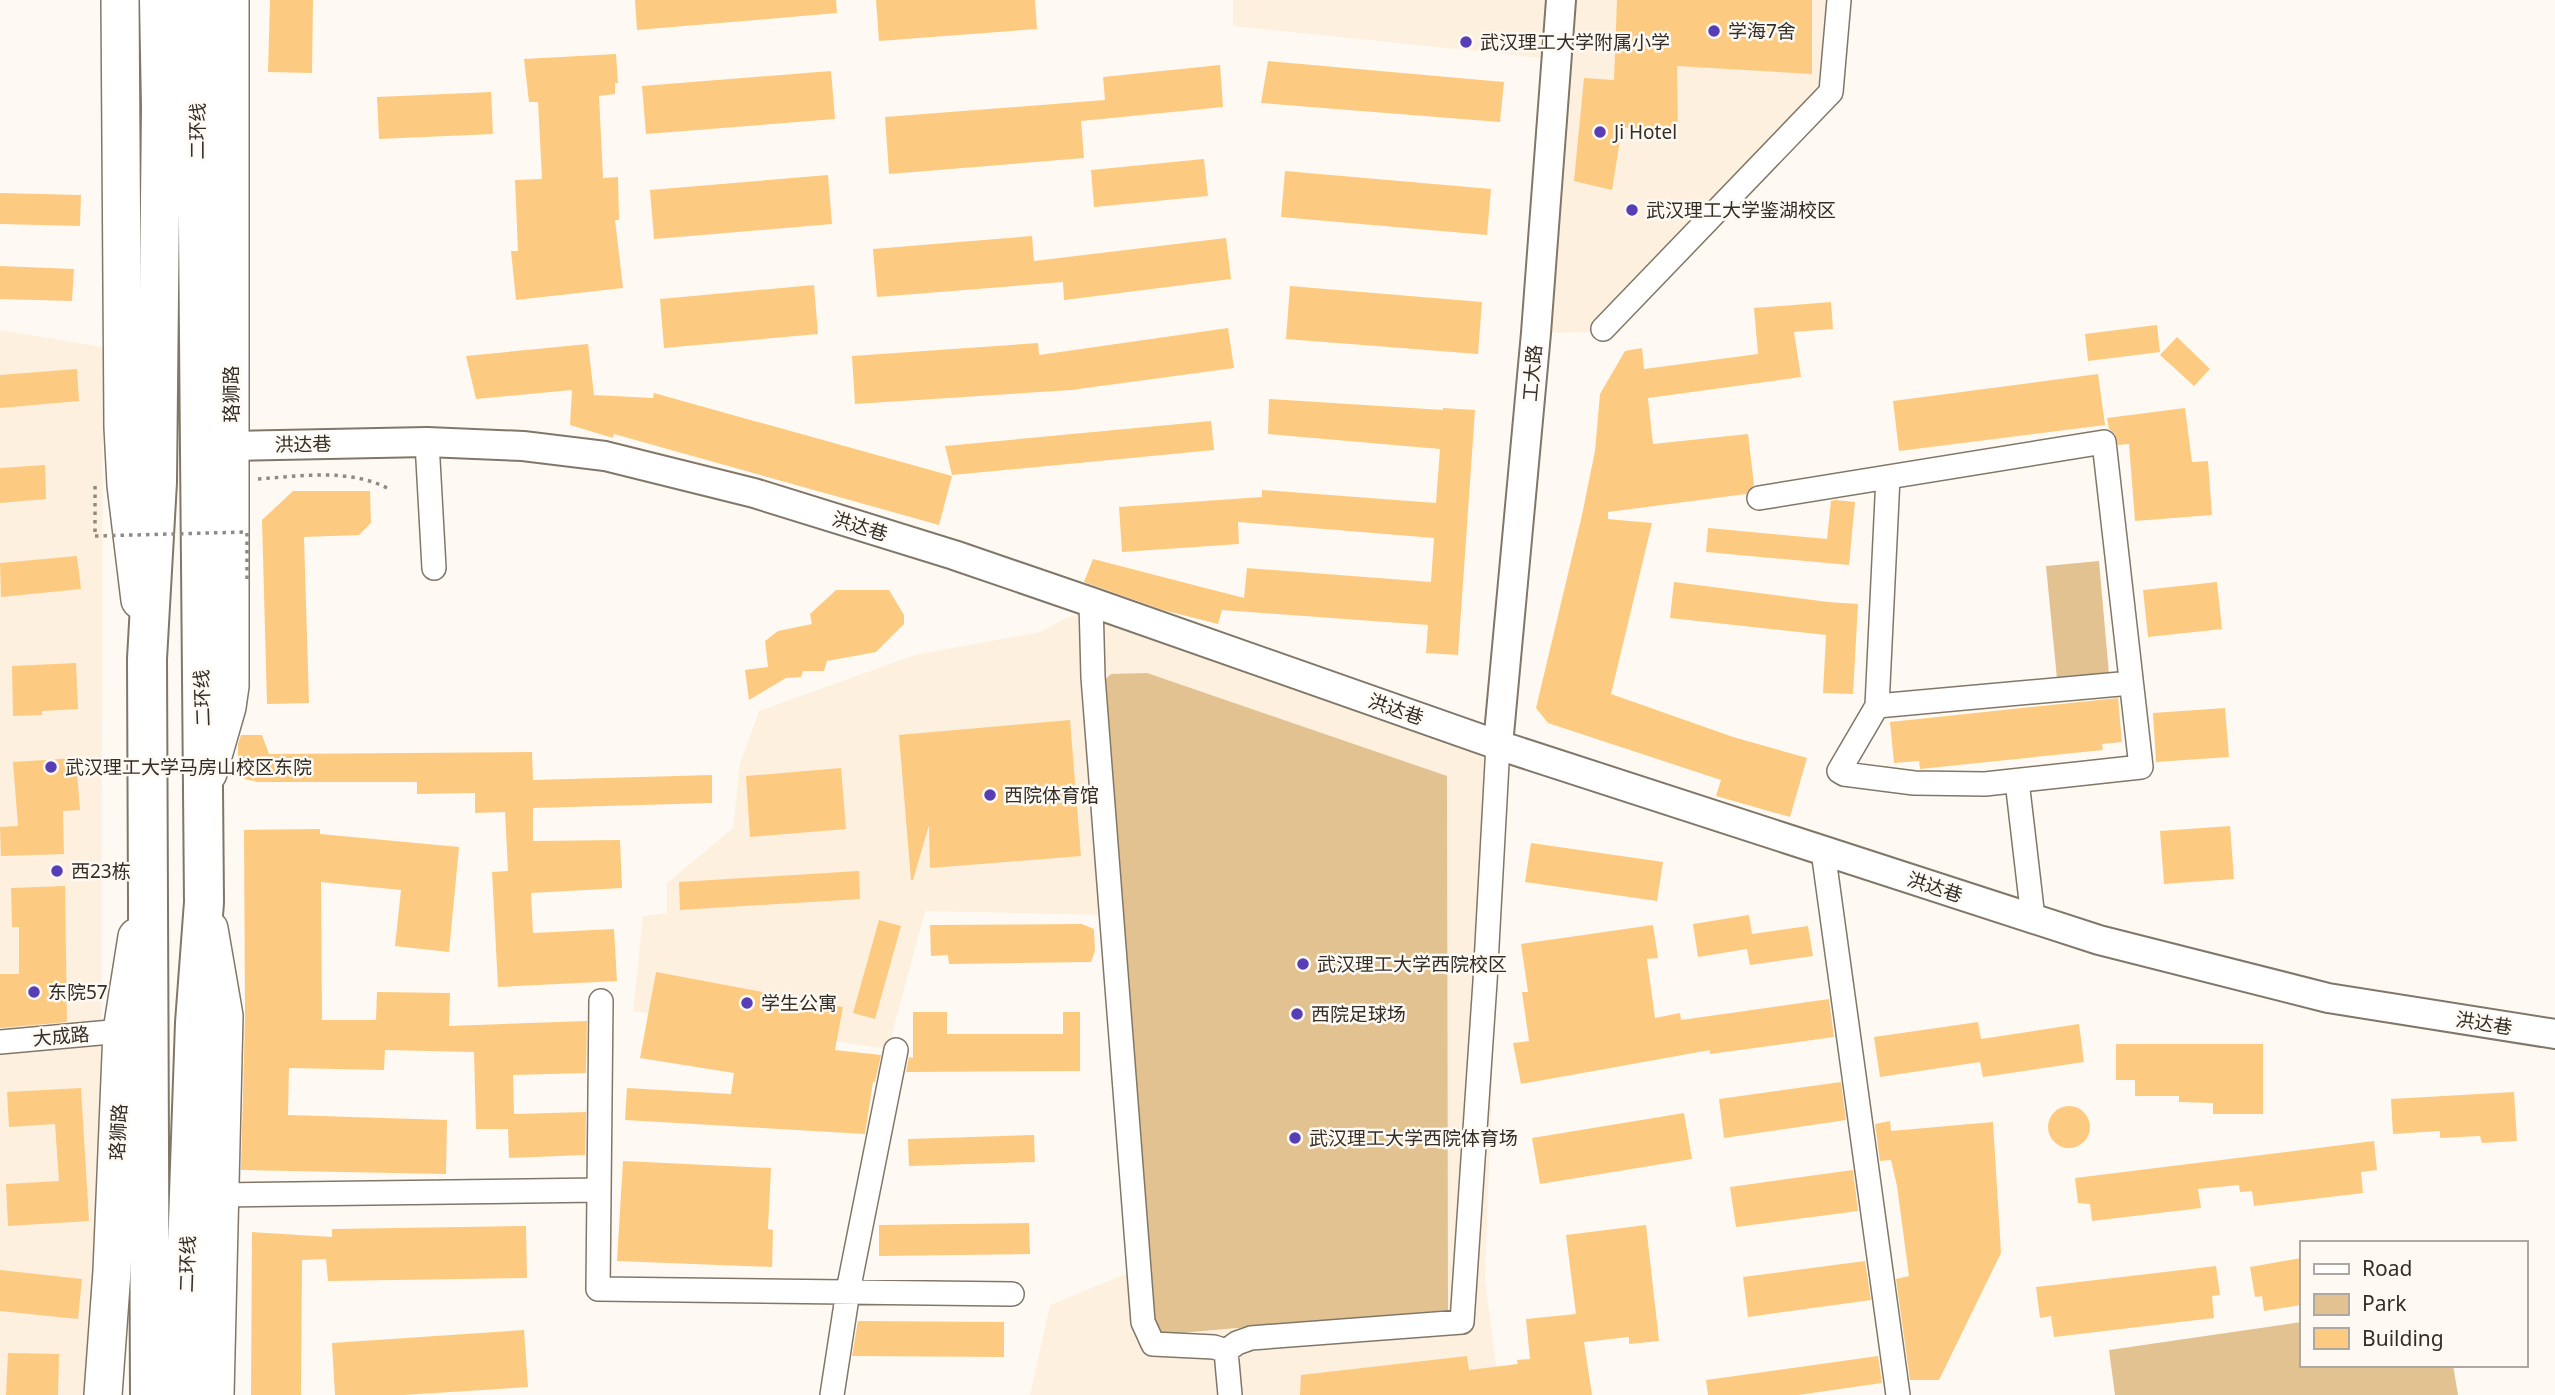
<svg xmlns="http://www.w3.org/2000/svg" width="2555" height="1395" font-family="'Noto Sans','Noto Sans SC',sans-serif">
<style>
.built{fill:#fdf0de}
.green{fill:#e3c291}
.building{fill:#fccb81}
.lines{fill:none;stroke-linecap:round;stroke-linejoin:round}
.minor-casing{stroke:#817769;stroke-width:26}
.tertiary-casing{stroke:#817769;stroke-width:32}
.primary-casing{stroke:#817769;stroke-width:40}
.trunk-casing{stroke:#817769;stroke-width:42}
.path{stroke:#8f8b84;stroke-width:3.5;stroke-dasharray:3.5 5;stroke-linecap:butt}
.minor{stroke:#fff;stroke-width:23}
.tertiary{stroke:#fff;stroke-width:28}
.primary{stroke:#fff;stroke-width:37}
.trunk{stroke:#fff;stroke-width:38}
.path-bridge{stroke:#8f8b84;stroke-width:3.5;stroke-dasharray:3.5 5;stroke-linecap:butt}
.poi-dot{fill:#573eb6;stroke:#fefaf3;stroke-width:2.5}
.labels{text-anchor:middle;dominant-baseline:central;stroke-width:5;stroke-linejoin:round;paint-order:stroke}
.poi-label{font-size:19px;fill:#332e28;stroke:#fefaf3;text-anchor:start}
.street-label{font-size:19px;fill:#332e28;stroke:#fefaf3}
</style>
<rect width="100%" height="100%" fill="#fefaf3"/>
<path class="built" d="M1233 0H1852L1843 87 1609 332 1536 333 1542 58 1233 26Z
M0 330 103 347 101 1188 86 1395H0Z
M1107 608 1504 747 1485 1279 1500 1395H1030L1050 1305 1133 1271 1106 915 925 911 888 1049 633 1011 643 916 667 913V883L733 828 740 763 759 711 915 655 1040 632 1068 617Z"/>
<path class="green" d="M2099 561 2109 674 2057 679 2046 566Z
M1147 673 1447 776 1448 1310 1156 1335 1128 966 1101 683 1111 674Z
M2301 1322V1365H2453L2458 1395H2115L2109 1350Z"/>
<path class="building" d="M270 0H313L312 73 268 72Z
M635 0H836L837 13 637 30Z
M876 0H1035L1037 29 879 41Z
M1617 0H1812V74L1677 66 1678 136 1622 127 1612 190 1574 181 1584 78 1614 80Z
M616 54 618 83H615V94L599 96 603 178 618 177 619 220H615L623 288 516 300 511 251H518L515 180 542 179 538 102H529L524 59Z
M1268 61 1504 82 1500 122 1261 103Z
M1220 65 1223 107 1081 121 1084 158 889 174 885 117 1105 100 1103 77Z
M831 71 835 119 646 134 642 86Z
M491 92 493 134 379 139 377 97Z
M1204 159 1208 196 1094 207 1091 170Z
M1285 171 1491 189 1487 235 1281 217Z
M828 175 832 224 654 239 650 190Z
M0 193 81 195 80 226 0 224Z
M1032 236 1034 261 1226 238 1231 279 1064 300 1063 282 877 297 873 249Z
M0 266 74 269 72 301 0 299Z
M814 285 818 334 664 348 660 299Z
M1290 286 1482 302 1478 354 1286 339Z
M1831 302 1833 329 1794 332 1801 377 1648 398 1653 444 1748 434 1754 485 1746 494 1608 512V519L1652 523 1611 694 1733 737 1807 758 1790 817 1716 796 1721 780 1548 723 1536 708 1582 515 1595 451 1600 394 1625 351 1642 348 1644 369 1758 354 1754 308Z
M2157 325 2160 352 2088 361 2085 334Z
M1228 328 1234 368 1071 390 855 404 852 356 1038 343 1039 355Z
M2177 337 2210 369 2194 386 2160 355Z
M588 344 594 395 653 398 654 393 952 476 939 525 614 434 613 438 570 425 572 390 476 399 466 356Z
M77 369 79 401 0 408V375Z
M2098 374 2105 425 1899 451 1893 401Z
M1269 399 1443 410V408L1475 410 1458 655 1426 653 1428 625 1222 610 1218 624 1163 610 1084 582 1093 559 1244 598 1247 568 1431 582 1434 538 1238 522 1239 544 1122 552 1119 507 1262 497V490L1436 503 1440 449 1268 434Z
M2185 408 2192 462 2208 461 2212 515 2135 521 2129 444 2118 445 2115 434 2109 429 2107 418Z
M1211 421 1214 450 952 475 945 446Z
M45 465 46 499 0 503V468Z
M293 491H370L371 523 359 535 304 537 309 703 267 704 262 520Z
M1835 500 1855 502 1849 565 1706 552 1708 528 1827 539 1831 501Z
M77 556 81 589 1 597 0 563Z
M1674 582 1828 602 1858 604 1853 694 1823 693 1826 635 1670 618Z
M2217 582 2222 629 2148 637 2143 590Z
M836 590H889L904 615V624L876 652 827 661 824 671H803L801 677 786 678 749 700 745 670 768 667 765 641 778 631 812 624 810 614Z
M76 663 78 709 42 711V715L13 716 12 666Z
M2118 698 2122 742 2102 744 2103 750 1920 769 1919 761 1894 763 1890 722Z
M2225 708 2229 757 2156 762 2153 713Z
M1070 720 1081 856 930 868 929 825 913 880H911L899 735Z
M241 735H262L269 754 532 752 533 780 712 775V803L533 808V841L620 840 622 888 531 893 533 933 614 929 617 981 498 987 492 872 508 871 505 812 475 813V793L417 794V782H258L244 779 238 771V744Z
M76 758 80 810 63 811 64 854 1 856 0 827 18 826 13 762Z
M841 768 846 829 750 837 746 776Z
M2230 826 2234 879 2164 884 2160 831Z
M320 829V834L459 847 449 952 395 946 401 890 321 882 322 1020H376L377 992 450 993 449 1026 587 1021 586 1073 513 1075 514 1114 586 1112 585 1155 509 1158 508 1129H476L474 1052 385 1050 384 1070 289 1068 288 1115 447 1120 446 1174 241 1170 245 1017 244 830Z
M1531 843 1663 862 1657 901 1525 882Z
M859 871 860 899 680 910 679 882Z
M65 886 67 1022 0 1028V974H19V927H12L11 888Z
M1749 915 1752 934 1808 926 1813 956 1750 965 1747 949 1698 957 1693 924Z
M879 920 901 926 875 1019 853 1013Z
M1082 924 1094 929 1095 951 1091 962 949 964 948 955 931 956 930 925Z
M1653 925 1658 958 1647 959 1655 1018 1680 1013 1681 1020 1829 999 1834 1037 1710 1054V1050L1521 1084 1513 1043 1529 1041 1522 992H1528L1521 944Z
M656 972 843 1007 835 1050 881 1055 875 1082H873L865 1134 625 1120 627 1088 731 1094 734 1073 640 1058Z
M913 1012H947V1034H1063V1012H1080V1071L906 1072 909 1057 913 1058Z
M1978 1022 1981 1039 2079 1024 2084 1062 1983 1077 1980 1062 1880 1077 1874 1037Z
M2116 1044H2263V1114H2213V1103L2179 1102V1096H2135V1080H2116Z
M1841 1082 1846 1120 1724 1138 1719 1099Z
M81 1088 89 1221 8 1226 6 1184 59 1181 55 1124 9 1127 7 1092Z
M2514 1092 2517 1141 2482 1143 2480 1136 2440 1138V1131L2393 1134 2391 1099Z
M2048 1127a21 21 0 1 1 42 0a21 21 0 1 1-42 0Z
M1684 1113 1692 1159 1540 1184 1532 1138Z
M1890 1121 1891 1131 1993 1122 2001 1253 1939 1380H1910L1896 1279 1909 1276 1897 1186 1891 1160 1880 1161 1875 1124Z
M1034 1135 1035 1162 909 1166 908 1139Z
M2374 1141 2377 1170 2361 1172 2363 1193 2254 1206 2252 1191 2240 1192 2239 1185 2198 1189 2201 1208 2092 1221 2090 1204 2078 1203 2075 1178Z
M623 1161 771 1168 768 1229 773 1230 772 1267 617 1261Z
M1853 1170 1858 1211 1736 1227 1730 1187Z
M1029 1223 1030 1254 879 1256V1225Z
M1646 1225 1659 1341 1629 1344V1337L1584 1342 1592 1395H1300L1301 1375 1467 1356 1469 1370 1518 1364 1517 1360 1530 1359 1526 1319 1576 1314 1566 1235Z
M526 1226 527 1278 328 1281 326 1259 302 1260 301 1395H251L252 1232 332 1237V1229Z
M2301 1258V1305L2264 1311 2262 1296 2255 1297 2250 1267Z
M1865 1261 1871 1300 1748 1317 1743 1277Z
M2216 1266 2220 1295 2212 1296 2214 1318 2054 1337 2051 1316 2040 1318 2036 1287Z
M0 1270 82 1279 78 1319 0 1311Z
M858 1321 1004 1322V1357L852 1356Z
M524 1330 528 1387 403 1395H335L332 1343Z
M8 1353 59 1354 58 1395H6Z
M1878 1356 1882 1383 1798 1395H1708L1706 1380Z"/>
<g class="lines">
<g class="minor-casing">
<path id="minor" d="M1603 329 1831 92 1839 0
M427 442 434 568
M1759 498 2104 442 2141 767 1985 784 1914 783 1844 774 1839 771 1877 706 1888 477
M1091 602 1093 677 1143 1322 1153 1344 1214 1347 1226 1351
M1877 706 2131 683
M2017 781 2033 918
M1823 851 1898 1395
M601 1001 598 1289 1012 1294
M0 1042 122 1031
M221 1195 599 1190
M1226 1351 1237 1343 1251 1338 1462 1322 1485 982 1498 745
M1226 1351 1230 1395
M832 1395 848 1291 896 1050"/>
</g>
<g class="tertiary-casing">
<path id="tertiary" d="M231 446 427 442 523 446 605 456 754 493 954 555 1091 602 1498 745 2099 940 2328 998 2555 1034
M1498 745 1536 333 1561 0"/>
</g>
<g class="primary-casing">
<path id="primary" d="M120 0 123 427 126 485 140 600
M208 773 227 707 230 686V0
M209 929 224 1016 215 1395
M103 1395 112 1271 122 1031 137 937"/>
</g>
<g class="trunk-casing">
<path id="trunk" d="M150 1395 147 659 157 482 161 108 159 0
M182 1395 195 1023 204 902 196 0"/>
</g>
<path class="path" d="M258 479C301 476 350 468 389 489
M95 486V536"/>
<use href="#minor" class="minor"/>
<use href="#tertiary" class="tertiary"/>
<use href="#primary" class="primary"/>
<use href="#trunk" class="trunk"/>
<path class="path-bridge" d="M95 536 247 532V582"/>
</g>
<g class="poi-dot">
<circle cx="1714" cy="31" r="7"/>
<circle cx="1466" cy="42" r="7"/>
<circle cx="1600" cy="132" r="7"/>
<circle cx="1632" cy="210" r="7"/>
<circle cx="51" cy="767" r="7"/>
<circle cx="990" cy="795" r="7"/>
<circle cx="57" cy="871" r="7"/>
<circle cx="1303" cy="964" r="7"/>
<circle cx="34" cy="992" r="7"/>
<circle cx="747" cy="1003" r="7"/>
<circle cx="1297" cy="1014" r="7"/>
<circle cx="1295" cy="1138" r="7"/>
</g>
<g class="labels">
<g class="poi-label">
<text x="1728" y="31">学海7舍</text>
<text x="1480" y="42">武汉理工大学附属小学</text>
<text x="1614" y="132">Ji Hotel</text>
<text x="1646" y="210">武汉理工大学鉴湖校区</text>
<text x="65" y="767">武汉理工大学马房山校区东院</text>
<text x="1004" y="795">西院体育馆</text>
<text x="71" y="871">西23栋</text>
<text x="1317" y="964">武汉理工大学西院校区</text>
<text x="48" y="992">东院57</text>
<text x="761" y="1003">学生公寓</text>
<text x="1311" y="1014">西院足球场</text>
<text x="1309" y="1138">武汉理工大学西院体育场</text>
</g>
<g class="street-label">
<text transform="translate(197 131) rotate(-90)">二环线</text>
<text transform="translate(1532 373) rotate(-85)">工大路</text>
<text transform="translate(231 394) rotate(-90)">珞狮路</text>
<text transform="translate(303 444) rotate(-1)">洪达巷</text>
<text transform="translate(860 526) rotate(17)">洪达巷</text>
<text transform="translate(202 698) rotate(-92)">二环线</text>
<text transform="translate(1396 709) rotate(19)">洪达巷</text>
<text transform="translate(1935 887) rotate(18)">洪达巷</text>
<text transform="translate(2484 1023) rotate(9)">洪达巷</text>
<text transform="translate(61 1036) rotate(-5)">大成路</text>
<text transform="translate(118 1132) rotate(-87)">珞狮路</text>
<text transform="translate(187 1264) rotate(-88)">二环线</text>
</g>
</g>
<rect x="2300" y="1241" width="228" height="126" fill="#fefaf3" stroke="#ada8a2" stroke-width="2"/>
<rect x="2314" y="1264" width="35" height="10" fill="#ffffff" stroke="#ada8a2" stroke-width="2"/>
<text x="2362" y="1276" font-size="21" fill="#332e28">Road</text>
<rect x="2314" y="1294" width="35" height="21" fill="#e3c291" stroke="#ada8a2" stroke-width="2"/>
<text x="2362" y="1311" font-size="21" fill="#332e28">Park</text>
<rect x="2314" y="1328" width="35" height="21" fill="#fccb81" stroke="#ada8a2" stroke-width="2"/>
<text x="2362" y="1346" font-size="21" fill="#332e28">Building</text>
</svg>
